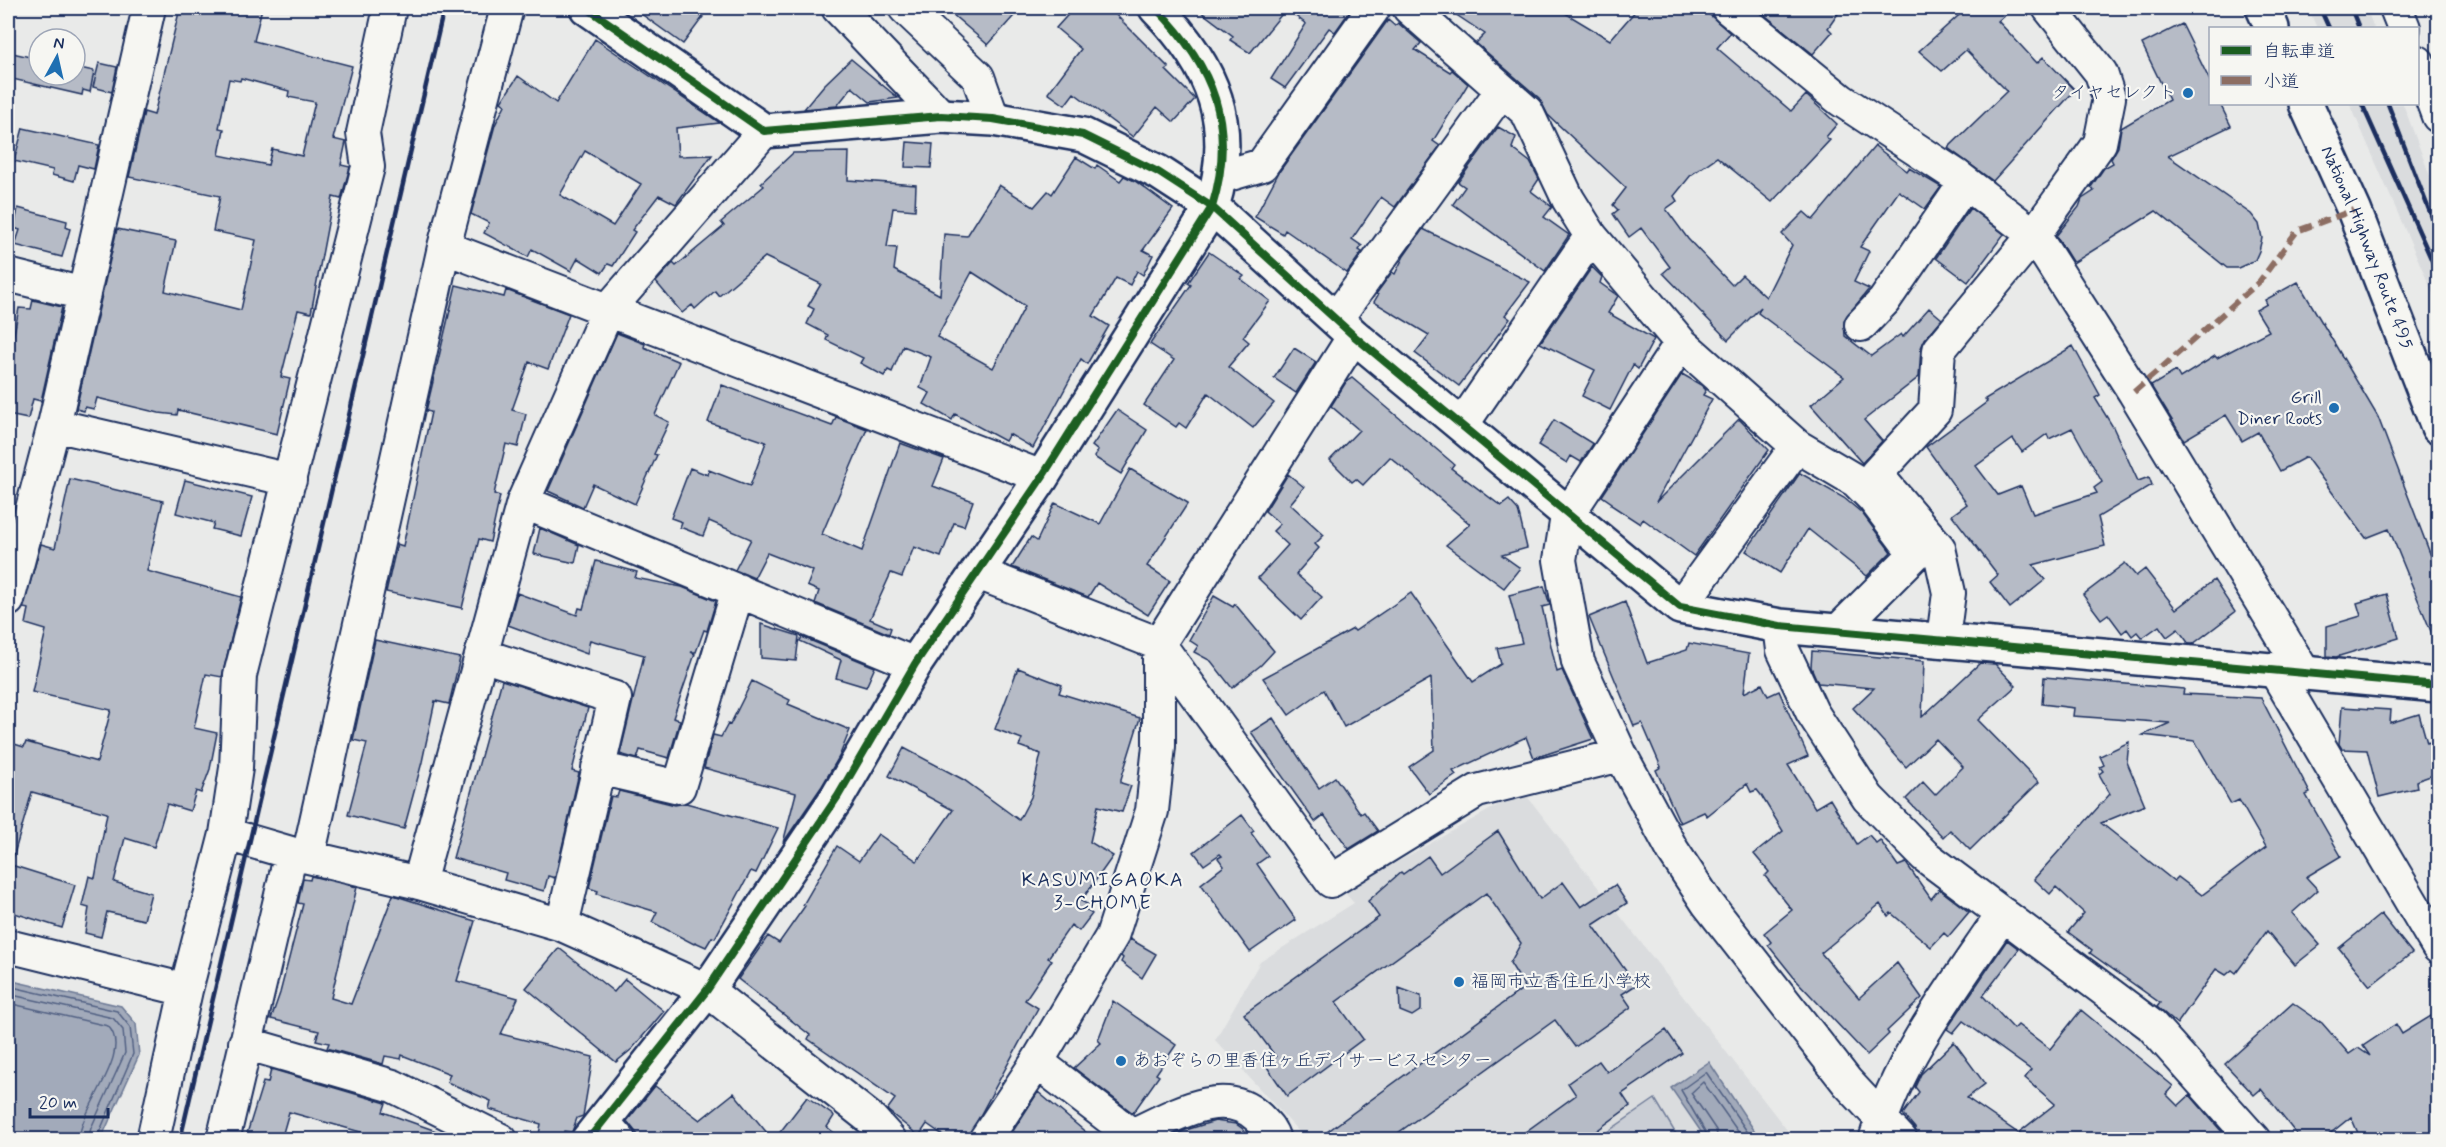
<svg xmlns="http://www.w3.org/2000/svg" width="2446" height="1147" font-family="Mynerve,'Klee One',sans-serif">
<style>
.built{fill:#dadcde}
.green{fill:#caced5;stroke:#727e9a;stroke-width:1.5}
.water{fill:#a2aaba;stroke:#6c7995;stroke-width:1.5}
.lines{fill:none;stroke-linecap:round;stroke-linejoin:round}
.shore{stroke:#516083;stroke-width:1.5}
.building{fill:#b6bbc6;stroke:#1b2f5e;stroke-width:1.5;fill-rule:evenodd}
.street-casing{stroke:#1b2f5e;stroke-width:36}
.secondary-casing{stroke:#1b2f5e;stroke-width:38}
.highway-casing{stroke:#1b2f5e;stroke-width:38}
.street{stroke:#f6f6f2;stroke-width:32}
.secondary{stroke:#f6f6f2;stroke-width:33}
.highway{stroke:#f6f6f2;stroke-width:33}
.rail{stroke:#1b2f5e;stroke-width:4.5}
.quiet{stroke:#8d6e63;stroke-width:6;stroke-dasharray:12 6;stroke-linecap:butt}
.cycleway-casing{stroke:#f6f6f2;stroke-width:11}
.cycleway{stroke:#1b5e20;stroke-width:8}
.poi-dot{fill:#1f6fb2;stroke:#f6f6f2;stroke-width:2}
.labels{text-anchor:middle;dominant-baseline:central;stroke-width:4.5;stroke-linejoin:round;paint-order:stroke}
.poi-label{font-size:18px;fill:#1b2f5e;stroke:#f6f6f2;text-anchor:end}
.street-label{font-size:18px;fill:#1b2f5e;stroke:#f6f6f2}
.neighbourhood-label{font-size:20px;letter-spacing:1.5px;fill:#1b2f5e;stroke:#f6f6f2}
</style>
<rect width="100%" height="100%" fill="#e9eae9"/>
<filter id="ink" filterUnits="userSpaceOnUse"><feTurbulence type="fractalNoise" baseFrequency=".0167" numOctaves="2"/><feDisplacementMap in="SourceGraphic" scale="12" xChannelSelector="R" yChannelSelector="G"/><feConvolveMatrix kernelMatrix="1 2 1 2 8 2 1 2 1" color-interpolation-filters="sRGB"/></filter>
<g filter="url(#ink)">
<path class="built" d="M2308 8H2366L2374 28H2317Z
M2350 104H2403L2438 197V305Z
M1523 791 1794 1139H1303L1300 1133 1215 1040 1260 962 1354 903 1344 892Z"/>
<path class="green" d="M1655 1099 1679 1139H1597Z"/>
<path class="water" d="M8 980 121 1006 136 1024 139 1055 101 1139H8Z
M1709 1062 1760 1139H1706L1671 1088Z"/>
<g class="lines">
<path class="shore" d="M8 986 117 1011 130 1027 133 1054 96 1140
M8 994 113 1018 123 1030 125 1053 91 1128 88 1140
M8 1003 108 1026C134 1053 80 1107 79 1140
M1710 1140 1681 1090 1706 1072 1753 1140
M1718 1140 1716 1130 1691 1093 1703 1082 1744 1140"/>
</g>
<path class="building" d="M180 8H262L254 41 352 66 333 139 346 142 341 165 350 167 341 199 333 197 311 313 298 310 281 377 290 379 277 434 178 410 177 415 159 413 97 398 94 409 85 407 84 411 76 409 117 229 176 241 165 291 241 310 256 240 213 231 220 196 129 177 144 112 154 115ZM241 78 289 91 288 97 315 102 302 156 272 149 268 165 219 155 224 129 219 128 229 79 240 81Z
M633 8H690L703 17 683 44Z
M945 8H1021L988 45Z
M1074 8H1109L1169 68 1166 70 1195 99 1174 122 1157 107 1133 137 1074 93 1065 105 1048 93 1081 49 1056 28Z
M1196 8H1352L1335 32 1329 28 1285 88 1271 79 1306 24 1286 9 1250 53 1230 40 1233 36Z
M1446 8H1557L1610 40 1638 8H1702L1730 33 1717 48 1751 77 1791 111 1806 95 1837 124 1826 137 1830 140 1772 202 1717 157 1691 175 1674 196 1677 201 1666 209 1688 239 1732 285 1742 275 1766 297 1792 245 1782 234 1804 212 1813 220 1875 146 1907 171 1909 168 1941 187 1925 209 1899 191 1860 247 1869 251 1854 282 1869 289 1844 320 1845 336 1871 356 1901 334 1903 337 1929 308 1942 319 1925 339 1921 348 1919 377 1864 420 1882 441 1862 463 1811 405 1844 377 1758 313 1761 307 1728 340 1663 273 1670 267 1641 228 1629 237 1613 214 1618 210 1613 205 1626 188 1548 115 1539 98 1476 43 1485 34Z
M1756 8H1842L1828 28 1832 32 1813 54Z
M1967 8H2013L1998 21 2037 63 2043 57 2075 90 1993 181 1948 148 2007 91 1966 50 1942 71 1919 51Z
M1388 20 1395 26 1398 23 1421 43 1415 50 1450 72 1452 70 1468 84 1433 141 1440 146 1395 207 1381 197 1352 239 1362 246 1359 250 1362 252 1347 273 1285 230 1283 234 1255 217 1279 172Z
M2182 24 2211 83V104H2220L2231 126 2168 156 2251 214 2259 224 2262 238 2259 251 2255 260 2247 264 2238 268H2227L2156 211 2073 263 2056 236 2079 207 2082 199 2094 191 2091 187 2104 168 2113 163 2111 159 2118 147 2121 128 2169 100 2142 44Z
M595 39 720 123 676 128 678 156 712 155 676 204 659 195 632 230 635 232 613 266 608 264 602 273 578 258 571 271 532 249 528 257 484 233 489 223 471 214 495 125 505 105 501 102 518 76 556 103ZM585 151 641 184 613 226 560 195Z
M8 52 39 59V75H75V67L94 71 90 92 83 90 82 95 8 78Z
M851 59 898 98 870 102 852 87 837 106 804 109 824 85Z
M99 63 117 67 112 92 93 87Z
M1498 127 1516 137 1512 148 1530 162 1539 179 1531 191 1552 207 1544 217 1569 235 1545 271 1453 204 1465 187 1458 182 1461 178Z
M23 128 99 145 94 169 78 165 74 181 52 175 53 170 14 161Z
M907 142 933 144 931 168 905 167Z
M849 152 848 180 916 185 915 210 893 208 887 247 897 248 894 270 940 295 944 234 967 236 999 185 1034 207 1048 191 1052 194 1076 157 1095 169 1097 165 1120 181 1124 176 1135 181 1173 209 1143 250 1153 255 1143 275 1137 271 1130 285 1116 278 1093 316 1109 326 1087 364 1081 359 1033 448 1009 434 1005 441 955 414 952 420 924 404 930 393 920 388 931 357 903 346 892 372 888 370 884 376 860 363 863 358 826 340 828 335 807 324 814 309 808 306 821 284 765 257 719 296 715 291 695 309 692 305 682 313 656 282 673 263 676 266 724 226 721 222 764 186 761 183 793 153ZM972 272 1025 306 993 368 937 337Z
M18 208 67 221 66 227 70 229 62 257 15 245 20 230 14 228Z
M1970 208 2004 234 1968 282 1936 258Z
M1423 229 1530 282 1505 315 1510 319 1459 386 1415 353 1429 335 1374 302 1378 295 1376 294 1392 272 1395 274 1404 256Z
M1209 252 1244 276 1241 279 1270 301 1243 337 1249 342 1228 367 1274 403 1253 428 1208 393 1186 428 1179 423 1176 427 1144 405 1174 360 1150 344 1191 285 1188 283Z
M1592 267 1602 277 1600 283 1618 296 1608 313 1654 339 1638 369 1633 365 1610 410 1582 396 1595 370 1540 343Z
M2298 282 2378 417 2439 577V651L2389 529 2366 538 2306 457 2280 471 2258 432 2242 441 2226 415 2184 440 2151 386 2176 371 2180 378 2215 356 2217 358 2269 331 2256 310 2267 304 2265 300Z
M456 285 504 297 506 290 569 314 548 369 529 362 512 410 526 414 518 447 506 444 494 494 500 496 490 542 479 539 462 608 386 592 397 544 403 546 431 412 426 411Z
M33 300 62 307 41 401 33 399 28 419 8 415V364L19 308 31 309Z
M617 333 645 344 644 347 679 362 655 415 669 422 654 454 657 455 635 504 593 484 583 507 548 491Z
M2073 346 2100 395 2095 398 2113 427 2138 481 2149 477 2152 485 2098 517 2105 546 2033 565 2045 580 2010 608 1990 582 1998 575 1952 515 1967 504 1926 447 1987 402 1985 399ZM2072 428 2102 482 2094 488 2097 493 2033 514 2021 486 1998 495 1976 466 2013 439 2022 452 2047 434 2049 439Z
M1294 348 1316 362 1296 393 1274 378Z
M1682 374 1701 385 1706 390 1703 395 1712 399 1656 502 1739 419 1769 450 1694 556 1643 519 1640 524 1611 505 1612 503 1602 496Z
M1352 378 1454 464 1451 468 1501 506 1509 500 1518 510 1527 548 1502 555 1520 568 1504 588 1446 545 1470 524 1390 457 1363 485 1356 479 1352 482 1330 460 1359 430 1331 406 1346 382Z
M722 385 832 426 836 417 867 429 822 534 862 551 900 443 944 459 933 486 973 501 964 526 954 523 941 557 914 547 902 577 891 573 870 619 891 628 889 634 815 603 819 591 807 586 813 571 767 553 754 578 735 570 751 539 709 521 703 536 680 527 682 522 671 518 690 468 708 475 709 470 750 486 766 442 708 422Z
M1117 410 1147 430 1121 474 1094 457 1098 451 1092 446Z
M1554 420 1593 444 1581 462 1571 456 1567 463 1538 445Z
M1130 469 1188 503 1147 566 1170 581 1148 615 1097 583 1088 597 1012 567 1031 537 1037 541 1055 503 1100 524Z
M1800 473 1844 498 1862 513 1891 552 1867 576 1808 529 1780 573 1746 551Z
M1288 474 1304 487 1290 504 1324 535 1315 544 1319 548 1296 574 1322 597 1301 620 1258 578 1288 545 1273 531 1280 524 1265 511Z
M70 479 163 501 147 571 241 597 222 677 206 674 194 728 217 733 210 769 201 793 196 791 190 811 167 804 154 847 125 838 114 882 151 893 144 920 107 912 101 937 85 933 89 908 82 906 89 876 95 878 107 813 32 792 13 858 8 857V742L24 747 26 742 97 762 111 710 32 692 46 630 26 624 29 609 23 608 41 544 55 548Z
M185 480 252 497 241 536 212 529 214 523 176 513Z
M540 528 579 545 575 563 534 554Z
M596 561 637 572 635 578 682 587 716 601 707 631 704 630 696 652H691L695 654 673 718 680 720 669 758 640 750 637 759 620 754 644 655 590 640 587 654 508 625 517 593 577 615 579 608 583 609Z
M2125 563 2136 576 2145 569 2176 609 2214 580 2235 612 2193 644H2189L2178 629 2167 637 2159 626 2142 638 2137 632 2132 636 2127 629 2122 633 2108 614 2101 619 2083 595Z
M1544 586 1550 605 1542 607 1557 672 1562 670 1593 739 1534 758 1526 737 1453 771 1456 775 1429 794 1409 767 1434 750 1431 678 1344 727 1324 690 1289 715 1263 678 1353 629 1355 631 1411 593 1473 682 1501 664 1497 648 1522 643 1509 595Z
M2387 594 2399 638 2336 657 2327 656V626L2361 616 2357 603Z
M1214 596 1233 607 1235 604 1274 651 1261 665 1232 688 1211 661 1194 652 1198 646 1189 640Z
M1625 602 1647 663 1687 650 1689 643 1749 654 1744 693 1762 684 1768 696 1779 691 1808 756 1788 765 1815 808 1830 799 1857 844 1869 835 1876 843 1880 840 1898 866 1906 863 1931 899 1939 889 1969 912 1948 937 1944 933 1931 947 1891 913 1888 916 1880 904 1821 953 1859 998 1897 963 1922 998 1887 1031 1889 1034 1867 1055 1796 980 1768 945 1771 942 1764 933 1792 910 1765 876 1769 872 1754 854 1783 831 1761 795 1757 790 1751 792 1747 784 1707 816 1704 812 1680 823 1656 770 1661 767 1642 723 1634 726 1589 617Z
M761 624 799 636 796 661 761 658Z
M802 637 875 667 866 687 836 678 841 660 800 641Z
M375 640 460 658 449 704 435 701 422 762 404 829 348 815 367 743 353 740Z
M1812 651 1924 661 1922 717 1980 663 1995 664 2016 686 1978 720 2039 782 1970 850 1950 830 1943 837 1906 799 1923 782 1935 795 1963 767 1936 739 1906 767 1853 708 1874 688 1818 683 1811 667Z
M1018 668 1062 685 1059 693 1140 718 1121 779V783L1131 786 1122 812 1098 806 1090 842 1113 856 1081 901 1089 905 1086 910 1092 914 1079 931 1071 925 1048 958 1052 960 1025 1000 1038 1008 967 1140H950L927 1124 919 1136 887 1110 895 1099 808 1039 810 1035 738 979 768 936 779 943 805 906 803 905 837 846 859 861 878 834 917 861 953 810 889 776 904 748 964 780 1019 820 1031 797 1041 754 1019 746 1022 739 995 729Z
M2044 677 2184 689 2183 694 2261 698 2310 793 2306 795 2341 856 2306 877 2318 890 2292 913 2320 945 2295 965 2267 931 2236 973 2232 970 2226 975 2216 969 2177 1024 2157 1007 2160 1003 2090 953 2092 950 2068 932 2084 913 2056 887 2050 894 2034 879 2110 794 2099 774 2103 771 2100 767 2104 765 2100 756 2129 742 2127 762 2145 805 2101 823 2174 881 2178 877 2202 895 2266 847 2239 800 2231 804 2195 741 2143 735 2170 723 2073 716 2074 708 2042 704Z
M502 680 588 708 572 771 579 773 555 878 548 876 544 891 504 880 506 873 453 858Z
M752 681 790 700 788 704 850 730 839 757 822 786 783 843 796 793 704 768 713 735 721 737 728 724 730 725Z
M2342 707 2391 710 2390 723 2419 714 2427 743 2439 739V773L2416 781 2417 788 2379 797 2367 750 2342 749 2339 744Z
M1273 718 1319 788 1335 777 1361 814 1364 812 1378 831 1349 849 1324 815 1315 822 1251 732Z
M619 791 675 805 686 803 778 828 756 873 751 871 715 938 712 937 706 947 695 942 694 944 652 922 657 912 597 894 598 891 589 888 611 796 617 797Z
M1242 815 1254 831 1251 833 1268 856 1257 864 1296 920 1250 952 1201 884 1224 866 1218 858 1222 856 1220 854 1204 865 1194 852Z
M1498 831 1540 899 1563 882 1581 907 1615 885 1627 903 1593 925 1636 985 1622 994 1631 1007 1575 1047 1555 1020 1388 1140H1316L1525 987 1510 963 1521 943 1486 893 1336 1002 1363 1039 1287 1096 1265 1064 1276 1057 1244 1014 1379 917 1368 901 1401 872 1403 874 1428 856 1440 873Z
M8 864 75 885 62 928 8 911Z
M311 876 357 887 331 998 351 1004 393 895 475 921 457 981 518 998 501 1034 593 1057 583 1116 577 1118 572 1132 564 1131 563 1137 539 1134 541 1124 489 1109 491 1101 447 1082 450 1074 402 1055 401 1059 385 1056 383 1064 327 1048 329 1043 316 1040 319 1031 271 1019 280 993 303 904 298 903 303 879 310 880Z
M2381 914 2412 953 2370 986 2339 948Z
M1130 939 1156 954 1142 978 1121 962 1123 958 1121 956Z
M2007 940 2019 949 1983 996 2014 1029 2018 1025 2050 1049 2081 1010 2173 1086 2166 1094 2178 1106 2190 1095 2229 1140H1918L1915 1128 1903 1114 1919 1092 1915 1087 1921 1074 1954 1042 1985 1084 1967 1098 2018 1133 2055 1104 2025 1078 2031 1070 1963 1021 1953 1033 1947 1029Z
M559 948 614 992 625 979 664 1011 632 1049 616 1062 526 988Z
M1399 988 1421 996V1010L1412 1016 1400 1011Z
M1113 1001 1176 1045 1156 1074 1159 1076 1133 1113 1074 1068 1101 1043 1098 1040Z
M2293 1003 2322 1023 2349 1054 2358 1048 2370 1056 2363 1046 2396 1024 2402 1034 2439 1011V1140H2361L2351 1117 2322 1140H2301L2261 1089 2254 1095 2225 1064Z
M1666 1030 1682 1053 1622 1094 1630 1106 1584 1140H1514L1576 1095 1568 1083 1599 1061 1607 1072Z
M271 1069 386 1103 383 1112 453 1137 452 1140H389L289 1112 281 1140H245L263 1082 268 1083Z
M655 1086 700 1120 734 1093 773 1140H642L627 1121Z
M1038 1092 1095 1140H1020L1013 1131Z
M807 1097 834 1116 827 1127 843 1140H774Z
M1215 1121 1236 1124 1243 1129 1246 1140H1173V1136L1186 1130Z"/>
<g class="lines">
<g class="street-casing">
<path id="street" d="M838 8 941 116
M905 8 978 77 993 119
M1409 8 1527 112 1568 199 1591 236 1681 343 1797 446 1856 481 1873 498 1915 554 1839 630
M1728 8 1841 100 1957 176 2034 235 2134 392 2303 671
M2396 8 2404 28
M2418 62 2438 116
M1221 177 1262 165 1374 8
M444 247 1042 477
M8 275 84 294
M1336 319 1502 90
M1861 325 1884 301 1965 183
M1681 343 1567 516 1560 560 1578 662 1621 755 1673 851 1708 904 1847 1082 1901 1140
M54 425 290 480
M1462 425 1591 236
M523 502 915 664
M978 573 1159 644 1331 881 1477 791 1621 755
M8 600 54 425 149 8
M1680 607 1797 446
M1780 626 1783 650 1812 712 1868 798 1925 856 2151 1025 2254 1140
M1943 639 1949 593 1939 548 1876 474 1935 410 1939 350 2034 235 2100 143 2109 98 2101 73 2049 8
M482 655 615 698 562 925
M2274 669 2438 947
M598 768 679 787 738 590
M226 834 291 853 419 883 562 925 707 990 871 1119 890 1140
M308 857 444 247 507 8
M419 883 523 502 608 310 764 131
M8 946 186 990
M245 1043 393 1086 501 1140
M1037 1062 1132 1135C1170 1118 1223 1083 1258 1117 1266 1125 1271 1129 1274 1140
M603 1122 619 1140
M1876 1137C1898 1058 1958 981 2003 914
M153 1140 186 990 226 834 236 768 240 675 368 167 363 133 390 8
M223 1140 291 853
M985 1140 1037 1062 1112 936 1152 811 1159 746V644L1354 336"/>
</g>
<g class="secondary-casing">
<path id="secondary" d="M587 8 764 131 941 116 993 119 1083 135 1158 172 1212 207 1354 336 1680 607 1780 626 2438 685
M588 1140 707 990 838 796 915 664 1042 477 1212 207C1237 125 1214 67 1156 8"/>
</g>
<g class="highway-casing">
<g id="highway">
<path d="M2263 8 2272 28"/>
<path id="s1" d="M2306 104 2354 210 2438 427"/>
</g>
</g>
<use href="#street" class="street"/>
<use href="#secondary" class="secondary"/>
<use href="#highway" class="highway"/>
<path class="rail" d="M2320 8 2329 28
M2351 8 2359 28
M2362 104 2438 274
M2388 104 2438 233
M180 1140 444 8"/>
<path class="quiet" d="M2134 392 2259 282 2297 231 2354 210"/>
<g class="cycleway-casing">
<path id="cycleway" d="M587 8 764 131 941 116 993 119 1083 135 1158 172 1212 207 1354 336 1680 607 1780 626 2438 685
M588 1140 707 990 838 796 915 664 1042 477 1212 207C1237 125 1214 67 1156 8"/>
</g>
<use href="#cycleway" class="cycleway"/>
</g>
</g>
<g class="poi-dot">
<circle cx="2188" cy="93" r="6"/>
<circle cx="2334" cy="408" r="6"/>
<circle cx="1459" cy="982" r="6"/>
<circle cx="1121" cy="1061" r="6"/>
</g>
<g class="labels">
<g class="poi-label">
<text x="2176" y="93">タイヤセレクト</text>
<text x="2322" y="398">Grill<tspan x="2322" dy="21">Diner Roots</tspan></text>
<text x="1471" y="982" text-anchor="start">福岡市立香住丘小学校</text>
<text x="1133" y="1061" text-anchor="start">あおぞらの里香住ヶ丘デイサービスセンター</text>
</g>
<g class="street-label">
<text stroke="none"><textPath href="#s1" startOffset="156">National Highway Route 495</textPath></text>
</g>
<g class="neighbourhood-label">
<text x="1103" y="880">KASUMIGAOKA<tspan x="1103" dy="23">3-CHOME</tspan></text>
</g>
</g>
<rect width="2446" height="1147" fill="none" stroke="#f6f6f2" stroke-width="30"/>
<rect x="15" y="15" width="2416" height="1117" fill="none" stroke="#1b2f5e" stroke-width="2" filter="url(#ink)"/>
<rect x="2209" y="27" width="210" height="78" fill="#f6f6f2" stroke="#9ea6b7" stroke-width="1.5"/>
<rect x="2221" y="46" width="30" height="9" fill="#1b5e20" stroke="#9ea6b7" stroke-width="1.5"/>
<text x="2263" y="57" font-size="18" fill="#1b2f5e">自転車道</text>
<rect x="2221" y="76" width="30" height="9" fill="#8d6e63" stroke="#9ea6b7" stroke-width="1.5"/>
<text x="2263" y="87" font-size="18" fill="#1b2f5e">小道</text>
<g transform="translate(57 57) rotate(8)"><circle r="28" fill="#f6f6f2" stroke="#9ea6b7" stroke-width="1.5"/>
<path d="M0-4.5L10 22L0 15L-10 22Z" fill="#1f6fb2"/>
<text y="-9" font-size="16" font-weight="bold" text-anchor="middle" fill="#1b2f5e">N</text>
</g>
<path d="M30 1108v9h78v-9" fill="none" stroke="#1b2f5e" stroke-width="3"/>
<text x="39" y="1108" font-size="18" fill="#1b2f5e" stroke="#f6f6f2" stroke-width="4.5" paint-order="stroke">20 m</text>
</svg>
